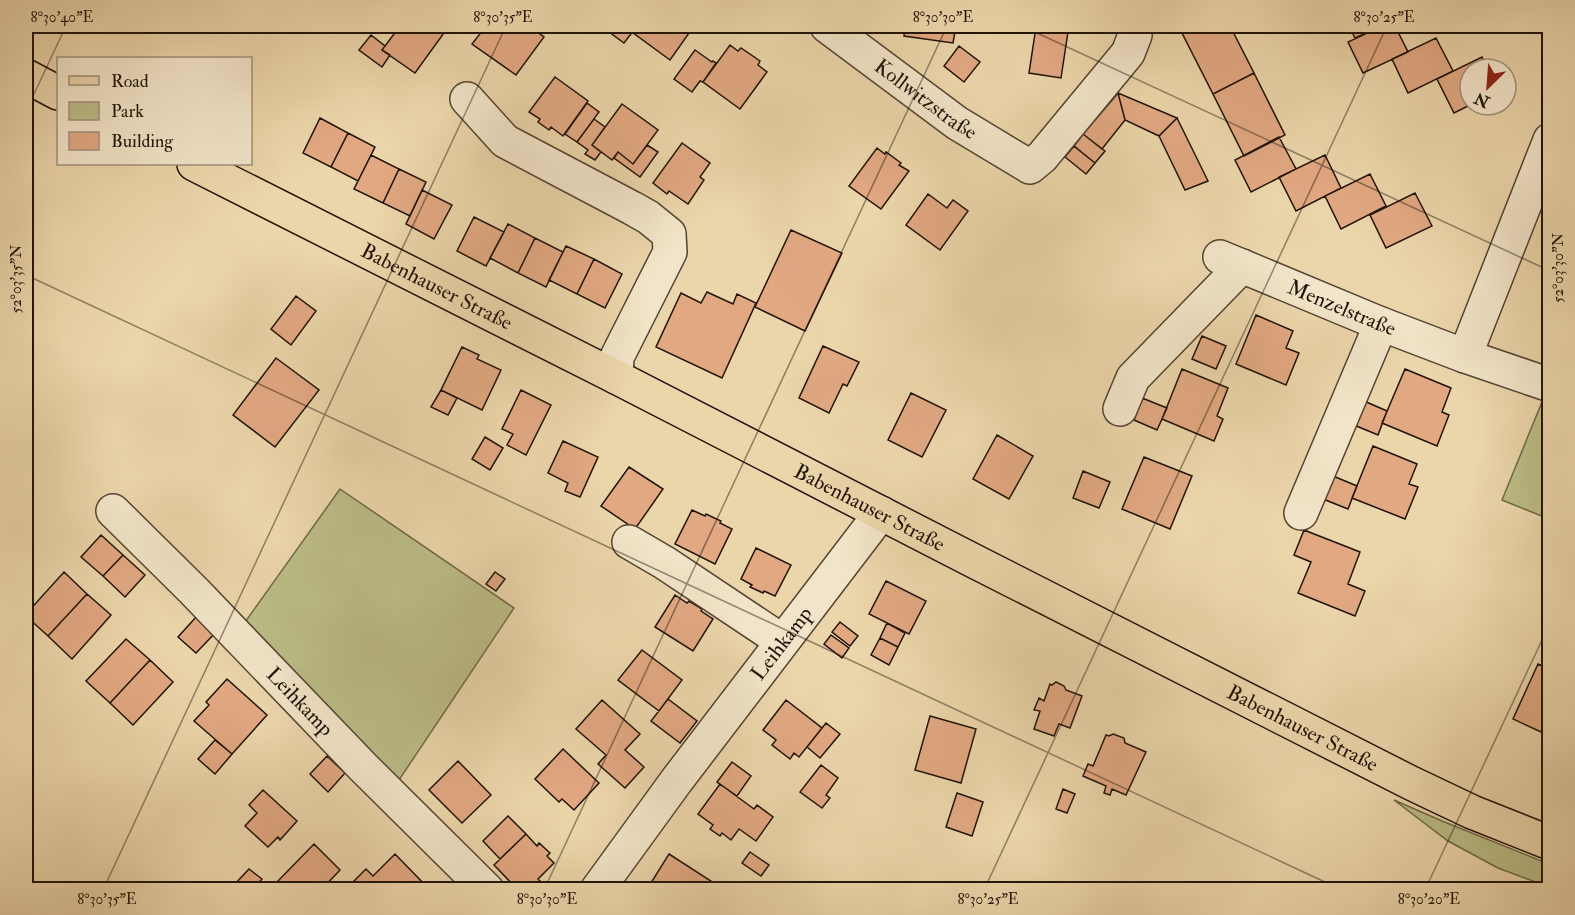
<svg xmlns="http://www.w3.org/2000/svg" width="1575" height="915" font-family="'IM FELL Double Pica',serif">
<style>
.green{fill:#bbbc86;stroke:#6e6848;stroke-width:1.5}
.building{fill:#e1a882;stroke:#20130a;stroke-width:1.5}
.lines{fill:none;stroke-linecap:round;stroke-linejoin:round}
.minor-casing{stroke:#534432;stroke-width:36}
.major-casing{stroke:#20130a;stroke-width:36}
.minor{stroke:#f2e4c8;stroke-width:33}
.major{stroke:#ebd5aa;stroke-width:33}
.ticks{fill:none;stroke:#20130a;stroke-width:1.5;stroke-opacity:0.45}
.labels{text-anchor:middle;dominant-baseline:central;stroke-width:6;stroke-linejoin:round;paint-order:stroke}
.street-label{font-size:21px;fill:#20130a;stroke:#f2e4c8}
.neatline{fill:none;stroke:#20130a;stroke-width:2}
.ticks-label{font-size:15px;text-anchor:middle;fill:#20130a}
</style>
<rect width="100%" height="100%" fill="#ebd5aa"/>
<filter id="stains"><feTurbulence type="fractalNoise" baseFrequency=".00333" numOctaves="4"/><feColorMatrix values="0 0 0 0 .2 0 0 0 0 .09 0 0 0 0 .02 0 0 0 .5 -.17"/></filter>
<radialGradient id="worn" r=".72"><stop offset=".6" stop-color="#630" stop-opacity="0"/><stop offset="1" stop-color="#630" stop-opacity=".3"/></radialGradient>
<path class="green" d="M1542 402 1549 404V519L1502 500Z
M340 489 514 608 397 783 243 625Z
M1394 800 1442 821 1549 864V887L1498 868 1448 841Z"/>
<path class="building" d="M400 26H449L415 73 382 50Z
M486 26H529L544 37 516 75 472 44Z
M607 26H637L624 43 605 29Z
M637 26H694L670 60 632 32Z
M905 26H956L953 43 904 36Z
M1027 26H1069L1068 32Z
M1197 26H1230L1254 73 1213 94 1182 33Z
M1349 26H1382L1355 38Z
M1382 26H1395L1408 52 1363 73 1348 42Z
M1036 27 1068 32 1061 78 1029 73Z
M371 35 385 46 382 50 390 55 382 67 359 50Z
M1436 38 1453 71 1408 93 1392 59Z
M730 45 738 51 741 48 760 61 758 65 767 72 740 109 703 82Z
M959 46 980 62 964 82 944 66Z
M695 50 712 62 713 61 716 63 703 82 700 81 692 92 674 79Z
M1482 57 1488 69H1470V105L1454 113 1437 79Z
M1254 73 1285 135 1244 156 1213 94Z
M555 77 588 101 563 136 551 127 549 130 538 122 540 119 529 112Z
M1118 93 1125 120 1102 149 1083 134Z
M1118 93 1177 118 1159 136 1125 120Z
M587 103 599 112 577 142 565 134Z
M622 104 658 130 633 164 618 152 612 160 592 145Z
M320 118 348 133 331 167 303 153Z
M1177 118 1208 181 1185 190 1159 136Z
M594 119 605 127 592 145 601 152 595 160 585 154 588 150 577 142Z
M348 133 375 147 358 181 331 167Z
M1083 134 1105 151 1095 163 1074 146Z
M1279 137 1296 169 1251 192 1235 160Z
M682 143 710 163 700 177 704 180 688 204 669 191 667 194 653 183Z
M647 145 658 152 640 177 614 158 618 152 633 164Z
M1074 146 1095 163 1086 174 1065 157Z
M877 148 885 154 886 152 901 163 899 165 909 171 881 209 849 186Z
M371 155 399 169 383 203 354 189Z
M1325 155 1341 188 1296 211 1279 177Z
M399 169 426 182 410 216 383 203Z
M1370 174 1386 206 1341 229 1325 196Z
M422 190 452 205 434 239 406 224Z
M1415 193 1432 226 1386 248 1370 215Z
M928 194 947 208 953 200 968 211 940 250 906 225Z
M474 217 504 232 486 266 457 251Z
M508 224 535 238 518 273 490 258Z
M791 230 842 253 805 331 755 307Z
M535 238 563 252 546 287 518 273Z
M566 246 594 259 577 294 549 280Z
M594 259 622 274 605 308 577 294Z
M707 292 733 304 737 294 756 303 722 378 656 347 681 293 701 303Z
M296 296 316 311 291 345 271 329Z
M1256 315 1293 331 1286 348 1299 353 1286 385 1236 364Z
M1202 336 1226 346 1216 369 1192 359Z
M823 346 859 362 847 386 843 384 829 413 799 398Z
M462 347 479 355 477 359 501 370 482 410 441 390Z
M276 358 319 390 275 447 233 415Z
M1182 369 1228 388 1217 416 1223 419 1214 441 1162 419Z
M1405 369 1451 388 1442 412 1449 415 1437 446 1382 423Z
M441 390 457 398 448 415 431 407Z
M521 390 551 405 526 455 507 445 513 434 502 429Z
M911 393 946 410 922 457 888 440Z
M1142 398 1167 408 1157 430 1134 420Z
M1364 401 1387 411 1378 435 1354 425Z
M997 435 1033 456 1009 499 973 479Z
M485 437 503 448 490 470 472 459Z
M563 441 598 457 580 497 565 491 568 483 548 473Z
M1373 446 1417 464 1409 484 1418 487 1405 519 1352 498Z
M1144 457 1192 476 1170 529 1122 509Z
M629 467 663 489 635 529 601 506Z
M1083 471 1110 482 1099 508 1073 498Z
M1333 476 1357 486 1348 509 1323 499Z
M692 510 705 516 706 514 721 521 720 523 732 529 715 564 675 544Z
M1304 530 1360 552 1348 584 1365 591 1355 616 1298 593 1311 562 1294 555Z
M101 535 123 555 103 576 81 557Z
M756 548 791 565 775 596 764 591 763 593 750 587 752 585 741 579Z
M123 555 145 575 125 597 103 576Z
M64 572 87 594 48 636 26 616V614Z
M495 572 505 579 496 591 486 584Z
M886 581 926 601 909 634 869 614Z
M87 594 111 615 72 659 48 636Z
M675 595 687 603 689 601 702 609 701 611 713 619 693 651 655 627Z
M197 616 216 632 196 653 178 637Z
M840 622 858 636 850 646 832 632Z
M887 623 905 633 898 647 880 638Z
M831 635 849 648 842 658 824 644Z
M880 638 898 647 889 665 871 655Z
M126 639 150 660 110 703 86 681Z
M642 650 682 680 659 711 618 680Z
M150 660 173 682 133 725 110 703Z
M1538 664 1550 669V736L1513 719Z
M227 679 267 715 232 754 194 721 209 705 206 702Z
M1056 682 1064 686 1066 690 1082 696 1070 728 1059 724 1054 736 1034 729 1040 711 1034 710 1039 698 1044 701 1050 684 1052 685Z
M668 699 697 721 680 743 651 721Z
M602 700 640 734 625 750 644 767 625 788 598 764 606 755 576 729Z
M786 700 822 728 799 757 794 753 790 759 772 745 776 740 763 730Z
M930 716 976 729 961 783 915 770Z
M826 723 840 734 820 758 807 747Z
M1113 734 1124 738 1125 743 1146 752 1126 795 1112 789 1110 795 1104 793 1106 786 1083 776 1088 764 1093 766 1106 735 1109 736Z
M215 740 232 754 215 774 198 759Z
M563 749 599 783 574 810 562 799 559 802 535 779Z
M327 756 345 773 328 792 310 774Z
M458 761 491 795 462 823 429 790Z
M732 762 751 776 737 796 717 782Z
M821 765 838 778 826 795 830 798 822 808 800 792Z
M720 784 754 809 757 805 773 817 756 841 739 829 731 840 722 833 720 836 710 829 713 825 698 814Z
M1063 789 1075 794 1067 813 1056 809Z
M263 790 297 821 280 840 278 837 268 847 245 826 257 813 249 805Z
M957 793 983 802 972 836 946 827Z
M508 816 526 834 500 859 483 841Z
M526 834 537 846 539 843 550 853 547 856 554 863 538 879 544 885 540 890H518L494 865Z
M314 844 340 870 321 890H284L277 882Z
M750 852 769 865 761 876 742 863Z
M395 854 428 888 427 890H360L353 882 366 869 373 876Z
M669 854 714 883 710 890H655L649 886Z
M249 869 262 879 252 890H234L232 887Z"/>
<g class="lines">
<g class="minor-casing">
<g id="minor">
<path id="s1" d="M827 26 957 123 1030 167 1042 157 1128 53 1135 35 1133 26"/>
<path d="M467 99 505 141 632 208 648 217 669 234 670 252 617 357 616 377"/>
<path id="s2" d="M1220 257 1381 324 1465 356 1550 385"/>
<path d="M1465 356 1550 140"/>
<path d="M1120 409 1133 378 1242 266"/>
<path id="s3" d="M113 511 194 591 363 767 487 890"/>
<path d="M1301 513 1381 324"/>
<path d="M629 542 665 563 782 641"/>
<path id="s4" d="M597 890 677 780 881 513"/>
</g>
</g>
<g class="major-casing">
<g id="major">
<path d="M26 76 58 93"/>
<path id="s5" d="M194 164 616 377 970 559 1411 783 1472 812 1550 843"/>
</g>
</g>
<use href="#minor" class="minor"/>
<use href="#major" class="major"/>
</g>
<path class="ticks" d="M1022 26 1550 271M26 111 66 26M26 275 1342 890M103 890 506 26M544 890 947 26M984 890 1387 26M1425 890 1550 623"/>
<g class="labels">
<g class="street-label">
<text stroke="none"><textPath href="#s1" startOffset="123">Kollwitzstraße</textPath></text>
<text stroke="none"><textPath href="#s5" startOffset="272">Babenhauser Straße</textPath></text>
<text stroke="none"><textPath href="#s2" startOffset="132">Menzelstraße</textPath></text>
<text stroke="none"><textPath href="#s5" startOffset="758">Babenhauser Straße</textPath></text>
<text stroke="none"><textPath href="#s4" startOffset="308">Leihkamp</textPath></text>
<text stroke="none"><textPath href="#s3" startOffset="267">Leihkamp</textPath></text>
<text stroke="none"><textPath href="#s5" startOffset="1244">Babenhauser Straße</textPath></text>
</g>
</g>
<rect width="1575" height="915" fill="none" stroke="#ebd5aa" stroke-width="66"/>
<rect x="57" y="57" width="195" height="108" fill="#f2e4c8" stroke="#9e907c" stroke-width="1.5"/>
<rect x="69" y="76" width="30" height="9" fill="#ebd5aa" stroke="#9e907c" stroke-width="1.5"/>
<text x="111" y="87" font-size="18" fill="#20130a">Road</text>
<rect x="69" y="102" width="30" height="18" fill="#bbbc86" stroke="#9e907c" stroke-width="1.5"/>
<text x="111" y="117" font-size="18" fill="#20130a">Park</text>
<rect x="69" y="132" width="30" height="18" fill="#e1a882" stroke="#9e907c" stroke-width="1.5"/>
<text x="111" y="147" font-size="18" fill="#20130a">Building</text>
<g transform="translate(1488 87) rotate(205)"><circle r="28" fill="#f2e4c8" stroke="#9e907c" stroke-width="1.5"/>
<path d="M0-4.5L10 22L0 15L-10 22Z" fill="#8f2418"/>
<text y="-9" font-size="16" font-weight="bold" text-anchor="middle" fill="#20130a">N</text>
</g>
<rect x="33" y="33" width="1509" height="849" class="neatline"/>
<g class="ticks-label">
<text x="62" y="22">8°30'40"E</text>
<text x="503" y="22">8°30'35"E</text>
<text x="943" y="22">8°30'30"E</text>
<text x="1384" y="22">8°30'25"E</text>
<text transform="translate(1558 268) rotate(-90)" y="5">52°03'30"N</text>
<text transform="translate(16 279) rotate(-90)" y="5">52°03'35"N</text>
<text x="107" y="904">8°30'35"E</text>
<text x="547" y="904">8°30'30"E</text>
<text x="988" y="904">8°30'25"E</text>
<text x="1429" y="904">8°30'20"E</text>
</g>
<rect width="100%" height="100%" filter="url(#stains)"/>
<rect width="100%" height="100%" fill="url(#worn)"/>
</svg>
